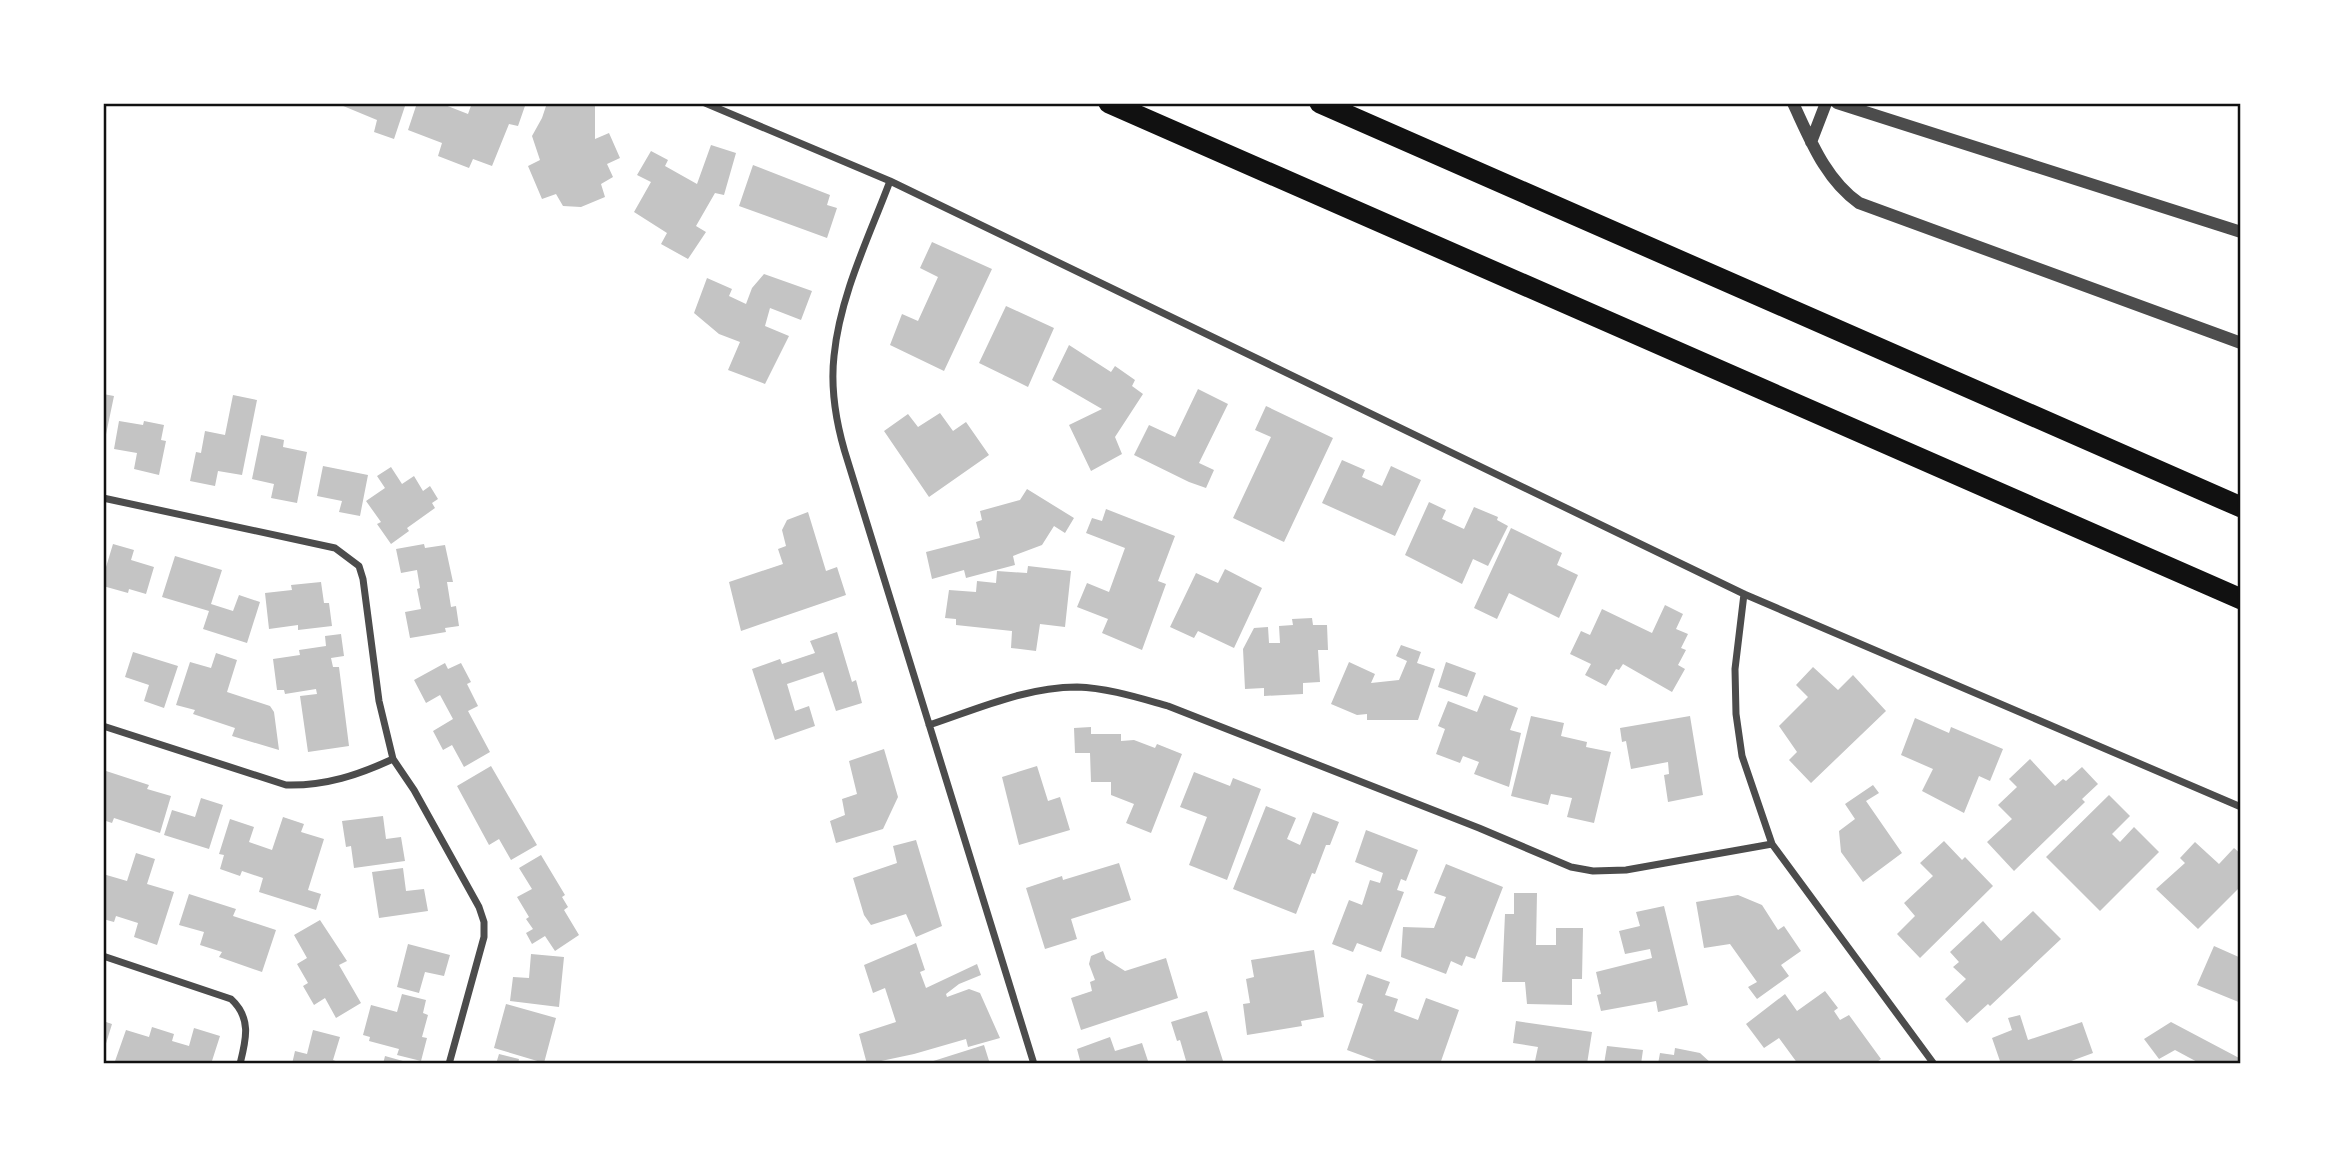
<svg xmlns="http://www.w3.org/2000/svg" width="2344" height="1167" font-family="Commissioner,sans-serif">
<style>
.building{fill:#c4c4c4}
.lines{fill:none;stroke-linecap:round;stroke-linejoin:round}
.minor{stroke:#4c4c4c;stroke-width:7}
.tertiary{stroke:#4c4c4c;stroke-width:12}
.motorway{stroke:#111;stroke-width:21}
.neatline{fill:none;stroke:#111;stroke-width:2.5}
</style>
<rect width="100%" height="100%" fill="#fff"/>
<path class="building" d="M336 103H406L394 139 374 132 377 120Z
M417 103H445V105L468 114 472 103H526L518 126 509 124 492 166 473 159 469 168 438 156 442 143 408 130Z
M547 103H595V139L609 133 620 158 607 164 613 177 601 184 605 197 581 207 563 206 556 194 542 199 528 166 540 160 532 136 542 118Z
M711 145 736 153 724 195 715 193 696 226 706 232 688 259 661 244 667 233 634 212 651 182 637 175 651 151 668 160 665 166 697 184Z
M753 165 830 195 827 205 837 208 827 238 739 206Z
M932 242 992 269 944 371 890 345 902 314 918 321 938 277 920 268Z
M764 274 812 291 801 320 770 308 765 326 789 336 765 384 728 370 740 342 719 334 694 313 707 278 732 289 729 296 746 304 752 288Z
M1006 306 1054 328 1028 387 979 363Z
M1069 345 1111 372 1115 366 1135 380 1132 386 1143 394 1115 437 1122 454 1091 471 1069 425 1102 409 1052 380Z
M1198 389 1228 404 1199 463 1214 470 1206 488 1189 482 1134 455 1149 425 1175 437Z
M103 394 114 396 104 444H103Z
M233 395 257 400 242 475 218 471 215 486 190 481 196 452 201 453 205 431 225 435Z
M1266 406 1333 438 1284 542 1233 518 1271 437 1255 430Z
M940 413 953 431 966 422 989 455 929 497 884 431 908 414 918 427Z
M119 421 143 425 144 421 164 425 161 440 166 441 159 475 134 469 137 453 114 449Z
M261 435 284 440 283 447 307 452 297 503 271 498 274 484 252 479Z
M1342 460 1365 470 1362 477 1382 486 1391 466 1421 480 1395 536 1322 503Z
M323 466 368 475 360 516 339 512 342 501 317 496Z
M391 467 402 484 414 476 423 491 430 486 438 499 432 503 435 508 407 528 409 531 391 544 377 524 381 522 366 501 385 488 377 476Z
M1027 489 1074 518 1065 533 1054 526 1042 545 1013 556 1015 565 966 578 964 570 932 579 926 552 980 538 976 522 982 520 980 511 1020 500Z
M1429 502 1446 510 1442 519 1464 529 1474 507 1498 517 1497 520 1508 526 1488 566 1473 559 1462 584 1405 555Z
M1106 509 1175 536 1158 581 1166 584 1142 650 1102 633 1108 619 1077 607 1087 583 1109 592 1125 548 1086 533 1092 518 1102 521Z
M808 512 826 571 837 567 846 595 741 631 729 582 783 564 778 549 786 546 782 530 787 520Z
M1511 528 1562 553 1557 565 1578 575 1559 618 1509 593 1497 619 1474 608Z
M113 544 134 550 131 560 154 567 146 594 129 589 128 593 103 586V577Z
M424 544 425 548 445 545 453 582H447L451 607 456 606 459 626 445 628 446 632 410 638 405 612 421 609 417 589 420 588 417 570 401 573 396 549Z
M175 556 222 570 211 604 233 611 239 595 260 602 247 643 203 629 209 611 162 597Z
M1028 566 1071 571 1065 627 1040 624 1036 651 1011 648 1012 631 956 625V619L945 618 949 590 976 592 977 581 996 583 997 571 1027 573Z
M1225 569 1262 588 1234 648 1198 631 1194 638 1170 627 1196 573 1218 583Z
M321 582 324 603H329L332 626 298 630V625L269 629 265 593 292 590 291 585Z
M1665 605 1683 614 1676 629 1688 634 1681 648 1686 650 1678 665 1685 669 1672 692 1623 664 1619 670 1616 669 1606 686 1585 675 1591 664 1570 654 1581 631 1590 635 1602 609 1652 633Z
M1312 618 1313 625H1327L1328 650H1318L1320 682 1303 683V694L1264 696V688L1245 689 1243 649 1254 628 1268 627 1269 643H1280L1279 626 1293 625 1292 619Z
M837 632 852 682 856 680 862 703 836 711 823 672 787 684 795 711 809 706 815 726 775 740 752 669 780 659 782 664 815 653 810 641Z
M341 634 344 656 331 658 333 667H339L349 746 308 752 300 696 317 694 316 689 285 694 284 690H277L273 659 300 655 299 650 326 646 325 636Z
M1401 645 1421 652 1417 663 1435 669 1418 720H1367V714L1357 715 1331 704 1349 662 1375 674 1371 683 1399 680 1407 661 1396 656Z
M133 652 178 666 164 708 144 701 149 685 125 677Z
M216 653 237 660 227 692 270 706 274 712 279 750 232 736 235 728 193 714 195 710 176 705 190 662 211 668Z
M1446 662 1476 673 1467 697 1438 687Z
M445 663 448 669 461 663 471 682 467 684 478 706 468 711 490 752 464 767 452 745 443 750 433 731 453 719 440 695 426 703 414 680Z
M1813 667 1838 690 1853 675 1886 711 1811 783 1789 760 1797 752 1779 726 1808 697 1796 685Z
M1484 695 1518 708 1510 730 1521 733 1509 787 1474 774 1479 762 1463 756 1460 763 1436 754 1445 729 1438 726 1448 701 1477 712Z
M1531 716 1564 723 1561 736 1587 742 1586 747 1611 752 1594 823 1567 817 1572 798 1551 794 1548 805 1511 796Z
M1690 716 1703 795 1668 802 1664 775 1669 774 1668 762 1631 769 1626 741 1622 742 1620 728Z
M1915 718 1949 733 1951 727 2003 749 1990 781 1979 776 1964 813 1922 791 1933 769 1901 755Z
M1091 727V734H1121V741L1134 740 1155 748 1157 744 1182 754 1151 833 1126 823 1134 804 1111 795V782H1091L1090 753H1075L1074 728Z
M884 749 898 797 883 829 836 843 830 821 845 815 842 799 857 794 849 761Z
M2030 759 2055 786 2063 779 2066 781 2082 767 2098 784 2082 799 2085 802 2014 871 1987 842 2012 819 1998 805 2017 787 2009 779Z
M491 766 537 845 511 860 499 839 489 845 457 786Z
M1037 766 1048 801 1060 797 1070 830 1019 845 1002 777Z
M103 770 149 785 147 789 171 796 160 833 114 818 112 823 103 820Z
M1194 772 1230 786 1233 778 1261 789 1227 880 1189 865 1207 817 1180 807Z
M1873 785 1879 793 1866 801 1902 853 1863 882 1841 852 1839 831 1855 819 1845 804Z
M2109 795 2130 816 2112 834 2120 842 2134 827 2159 852 2100 911 2046 857Z
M201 798 223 805 209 849 164 835 172 810 195 817Z
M1266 806 1296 818 1287 839 1300 845 1313 812 1339 822 1330 845H1326L1315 874 1312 873 1296 914 1233 889Z
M383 816 386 839 401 837 405 861 354 868 351 846 346 847 342 821Z
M283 817 304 824 301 832 324 839 308 890 321 894 316 910 259 892 263 878 242 871 240 876 220 869 224 855 219 854 230 819 254 827 249 842 272 850Z
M1366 830 1418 850 1406 881 1401 879 1397 890 1404 892 1381 952 1357 943 1353 952 1332 944 1349 900 1362 905 1370 880 1380 883 1383 873 1355 862Z
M916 840 942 926 916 937 906 914 871 925 864 915 853 878 897 863 893 846Z
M1944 841 1962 860 1965 857 1993 886 1920 958 1897 934 1915 916 1904 903 1933 876 1920 863Z
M2195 842 2219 864 2234 848 2241 854V886L2198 929 2156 889 2185 863 2180 858Z
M136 853 155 859 147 884 174 892 157 945 134 937 138 923 116 916 114 922 103 919V874L127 881Z
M541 855 565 895 562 897 568 907 564 910 579 935 555 951 545 936 532 944 526 933 533 929 526 919 529 917 517 897 532 889 519 868Z
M1119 863 1131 900 1071 919 1077 939 1045 949 1026 888 1062 876 1063 880Z
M1446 864 1503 887 1475 959 1466 956 1462 966 1451 961 1446 974 1401 957 1403 927 1434 928 1446 897 1434 893Z
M403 868 406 891 424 889 428 911 379 918 372 872Z
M1514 893H1537L1536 945H1556V928H1583L1582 979H1572V1005L1527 1004 1525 982H1502L1505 914H1514Z
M189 894 236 909 233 916 276 930 262 972 219 957 222 952 200 945 204 932 179 925Z
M1738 895 1762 905 1778 930 1784 926 1801 951 1781 965 1789 976 1757 999 1748 987 1757 982 1730 944 1704 948 1696 902Z
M1664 906 1688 1005 1658 1012 1656 1001 1601 1011 1597 995 1601 994 1596 972 1652 958 1650 949 1625 954 1619 931 1640 926 1636 912Z
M2033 911 2061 939 1990 1006 1988 1004 1967 1023 1945 999 1966 979 1953 967 1959 962 1950 952 1983 921 2001 941Z
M320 920 347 961 339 965 361 1003 336 1018 325 998 314 1005 303 986 308 983 297 964 307 958 294 935Z
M916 943 925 970 920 972 926 988 977 964 981 975 959 984 946 994 947 997 969 989 980 993 1000 1038 968 1047 966 1039 914 1054 867 1064 859 1034 896 1022 885 988 873 993 864 965Z
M408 944 450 955 444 976 425 972 419 993 397 987Z
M2214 946 2241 958V1003L2197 985Z
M1314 950 1324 1017 1301 1021 1302 1026 1247 1035 1243 1004 1250 1003 1246 979 1254 977 1251 960Z
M1103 951 1106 959 1125 971 1166 958 1178 998 1081 1030 1071 998 1092 991 1090 982 1095 980 1089 964 1091 956Z
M531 954 564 957 559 1007 510 1001 513 977 529 978Z
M1367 974 1390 982 1385 995 1398 999 1394 1011 1418 1020 1426 998 1459 1010 1440 1064H1385L1347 1050 1363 1004 1357 1002Z
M1825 991 1838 1008 1834 1011 1840 1020 1849 1015 1881 1059 1874 1064H1798L1779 1038 1764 1048 1746 1024 1785 994 1797 1011Z
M402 994 426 1000 423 1013 428 1015 422 1037 427 1038 421 1061 397 1055 399 1049 369 1041 370 1037 363 1035 371 1005 397 1012Z
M506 1004 556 1018 544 1063 494 1048Z
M1207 1011 1224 1064H1187L1180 1040 1177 1041 1171 1022Z
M2020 1015 2028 1040 2082 1022 2093 1053 2063 1064H2001L1992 1038 2012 1030 2008 1018Z
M103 1021 112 1024 104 1050H103Z
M1516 1021 1592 1032 1587 1064 1535 1061 1538 1047 1513 1043Z
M2171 1022 2241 1059V1064H2201L2175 1050 2159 1059 2144 1039Z
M152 1027 174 1034 172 1041 189 1046 194 1028 220 1036 211 1064H114L126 1030 149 1037Z
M313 1030 340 1037 333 1060 338 1062 337 1064H292L295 1051 307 1054Z
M1110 1037 1115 1051 1142 1043 1149 1064H1081L1077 1049Z
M984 1045 990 1064H927V1063Z
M1607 1046 1643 1050 1641 1064H1604Z
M1675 1048 1700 1053 1712 1064H1658L1660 1053 1674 1055Z
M499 1054 519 1059 518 1064H496Z
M385 1056 410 1063V1064H383Z"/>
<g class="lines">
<path class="minor" d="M705 103 890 181 1744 594 2241 807
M890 181C869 237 840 295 834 356 830 392 837 428 848 462L1034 1064
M103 498 335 548 359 566 363 579 379 701 393 759 414 790 479 907 484 922V937L449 1064
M1744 594 1735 669 1736 714 1742 756 1772 844 1934 1064
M929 725C977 709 1026 687 1077 687 1108 688 1139 698 1168 706L1479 828 1571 867 1593 871 1626 870 1772 844
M103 726 286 785C326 786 358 775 393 759
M103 956 231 999C252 1018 246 1040 240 1064"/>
<path class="tertiary" d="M1793 103C1810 139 1825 179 1859 203L2241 343
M1837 103 2241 232
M1811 142 1826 103"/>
<path class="motorway" d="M1109 103 2241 599
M1320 103 2241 507"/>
</g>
<rect width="2344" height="1167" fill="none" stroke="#ffffff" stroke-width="210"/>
<rect x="105" y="105" width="2134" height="957" class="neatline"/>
</svg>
